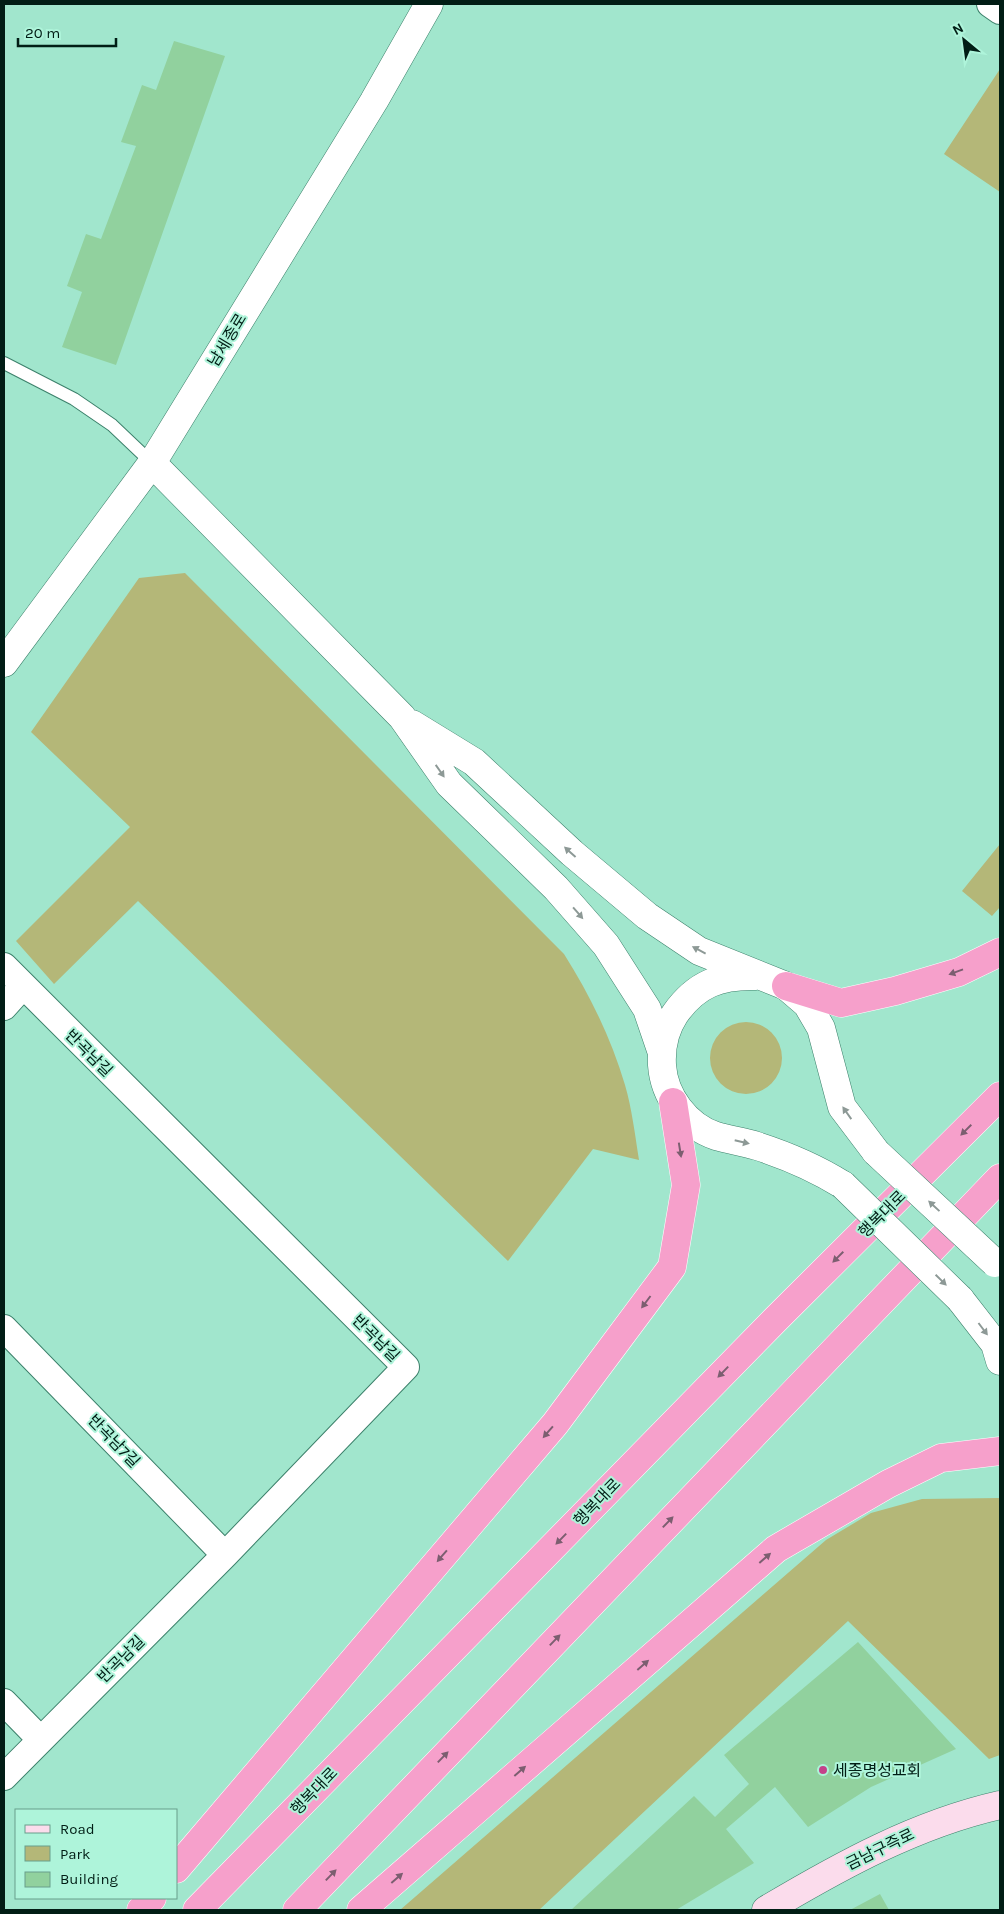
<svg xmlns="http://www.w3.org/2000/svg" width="1004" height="1914" font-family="Karla,'Noto Sans KR',sans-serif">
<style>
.green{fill:#b4b778}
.building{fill:#91d19e}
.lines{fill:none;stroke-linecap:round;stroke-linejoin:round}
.service-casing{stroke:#3c816b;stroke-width:14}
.minor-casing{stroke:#3c816b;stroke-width:28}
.tertiary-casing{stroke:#3c816b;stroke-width:29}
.secondary-casing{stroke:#3c816b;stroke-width:29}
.trunk-casing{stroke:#fff;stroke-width:29}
.service{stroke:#fff;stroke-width:12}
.minor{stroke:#fff;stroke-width:26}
.tertiary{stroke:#fff;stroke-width:28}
.secondary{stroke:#fbdcec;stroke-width:28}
.trunk{stroke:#f6a0cb;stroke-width:28}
.tertiary-bridge-casing{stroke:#3c816b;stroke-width:29;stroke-linecap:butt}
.tertiary-bridge{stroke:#fff;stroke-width:28}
.oneway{fill:#8d9996}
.oneway2{fill:#7c5e70}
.poi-dot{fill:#c4428a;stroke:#aef4da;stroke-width:2}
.labels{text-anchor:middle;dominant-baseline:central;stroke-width:4;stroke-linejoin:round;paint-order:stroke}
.street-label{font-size:16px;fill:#011d15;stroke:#aef4da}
.poi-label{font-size:16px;fill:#011d15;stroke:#aef4da;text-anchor:start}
</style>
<rect width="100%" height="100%" fill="#a1e6cd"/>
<path class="green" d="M1000 69V192L944 154Z
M185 573 564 954C590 995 611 1038 625 1085 632 1109 635 1135 639 1160L593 1149 508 1261 138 901 54 984 16 941 130 827 31 732 139 578Z
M1000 844V907L992 916 962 891Z
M710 1058a36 36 0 1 1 72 0a36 36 0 1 1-72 0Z
M1000 1498V1755L989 1759 848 1621 539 1910H400L826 1540 871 1513 922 1499Z"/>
<path class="building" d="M174 41 225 56 116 365 62 347 82 292 67 286 86 234 101 239 136 146 121 142 142 85 156 90Z
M858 1642 956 1749 871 1787 808 1827 775 1787 726 1829 754 1863 676 1910H571L694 1796 715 1817 749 1784 724 1755Z
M880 1894 889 1910H850Z"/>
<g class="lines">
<g class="service-casing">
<path id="service" d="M4 363 74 399 112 425 152 463"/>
</g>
<g class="minor-casing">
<path id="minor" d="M990 4 1000 11
M4 966 406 1367 225 1555 4 1777
M4 1007 22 987
M4 1328 225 1555
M4 1702 41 1740"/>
</g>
<g class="tertiary-casing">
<path id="tertiary" d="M152 463 402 717 449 784 556 888 606 945 647 1009 661 1050
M4 663 152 463 374 101 429 4
M412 724 474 762 572 853 647 916 699 951 786 986 807 1004 821 1028 842 1107 876 1152
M756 976C720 975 696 984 675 1014 665 1029 661 1047 662 1065 664 1096 686 1126 716 1136 730 1140 744 1142 757 1146 788 1156 816 1168 843 1185
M960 1299 995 1344 1000 1361"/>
</g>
<g class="secondary-casing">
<path id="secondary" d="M766 1910C840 1866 916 1824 1000 1805"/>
</g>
<g class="trunk-casing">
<path id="trunk" d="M786 986 841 1003 895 991 959 972 1000 952
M176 1869 555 1424 672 1267 686 1185 673 1102
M141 1910 152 1898
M197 1910 776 1319 1000 1096
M297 1910 1000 1178
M361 1910 776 1549 888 1484 941 1458 1000 1451"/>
</g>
<use href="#service" class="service"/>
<use href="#minor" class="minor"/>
<use href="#tertiary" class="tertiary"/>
<use href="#secondary" class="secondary"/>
<use href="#trunk" class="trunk"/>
<g class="tertiary-bridge-casing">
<path id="tertiary-bridge" d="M876 1152 995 1263
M843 1185 960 1299"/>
</g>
<use href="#tertiary-bridge" class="tertiary-bridge"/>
</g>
<defs><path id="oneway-solid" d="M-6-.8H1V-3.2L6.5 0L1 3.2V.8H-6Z" transform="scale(1.25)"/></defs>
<g class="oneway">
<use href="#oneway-solid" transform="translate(440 771) rotate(55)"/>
<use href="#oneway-solid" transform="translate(570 852) rotate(-138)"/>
<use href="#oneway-solid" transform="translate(578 913) rotate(49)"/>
<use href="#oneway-solid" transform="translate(699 950) rotate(-152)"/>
<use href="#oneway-solid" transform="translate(847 1113) rotate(-125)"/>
<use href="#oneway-solid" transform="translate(742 1142) rotate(13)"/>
<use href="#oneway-solid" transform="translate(934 1206) rotate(-137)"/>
<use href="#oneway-solid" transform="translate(941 1280) rotate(44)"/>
<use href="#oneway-solid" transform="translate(983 1329) rotate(53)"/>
</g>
<g class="oneway2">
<use href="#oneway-solid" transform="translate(956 972) rotate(160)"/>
<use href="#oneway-solid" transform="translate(966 1130) rotate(135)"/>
<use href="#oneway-solid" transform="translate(680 1150) rotate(81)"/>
<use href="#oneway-solid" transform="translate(838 1257) rotate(135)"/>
<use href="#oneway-solid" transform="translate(646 1302) rotate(127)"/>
<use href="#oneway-solid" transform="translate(723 1372) rotate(134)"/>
<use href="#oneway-solid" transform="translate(548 1432) rotate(131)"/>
<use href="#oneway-solid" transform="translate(668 1522) rotate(-46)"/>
<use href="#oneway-solid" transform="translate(561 1539) rotate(134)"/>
<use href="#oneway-solid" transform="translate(442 1556) rotate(131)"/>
<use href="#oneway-solid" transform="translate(765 1558) rotate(-41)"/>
<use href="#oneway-solid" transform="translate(555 1640) rotate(-46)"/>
<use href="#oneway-solid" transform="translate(643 1665) rotate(-41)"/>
<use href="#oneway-solid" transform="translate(443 1757) rotate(-46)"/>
<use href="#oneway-solid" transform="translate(520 1771) rotate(-41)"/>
<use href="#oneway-solid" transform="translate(331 1875) rotate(-46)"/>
<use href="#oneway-solid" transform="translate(397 1878) rotate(-41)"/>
</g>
<circle class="poi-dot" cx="823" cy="1770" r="5"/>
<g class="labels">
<g class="street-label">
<text transform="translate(227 340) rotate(-59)">남세종로</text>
<text transform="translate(89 1053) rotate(45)">반곡남길</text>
<text transform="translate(882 1214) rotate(-45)">행복대로</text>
<text transform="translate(376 1338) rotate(45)">반곡남길</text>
<text transform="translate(114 1441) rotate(46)">반곡남7길</text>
<text transform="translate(597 1502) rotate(-46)">행복대로</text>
<text transform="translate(121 1659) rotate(-45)">반곡남길</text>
<text transform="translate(314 1791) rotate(-46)">행복대로</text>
<text transform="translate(880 1849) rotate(-26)">금남구즉로</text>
</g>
<g class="poi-label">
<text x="833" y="1770">세종명성교회</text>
</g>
</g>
<rect width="1004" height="1914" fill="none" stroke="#011d15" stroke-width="10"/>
<rect x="15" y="1809" width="162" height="90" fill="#aef4da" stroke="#699e8b"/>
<rect x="25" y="1825" width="25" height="8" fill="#fbdcec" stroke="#699e8b"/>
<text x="60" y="1834" font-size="15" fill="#011d15">Road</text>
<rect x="25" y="1846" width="25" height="15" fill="#b4b778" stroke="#699e8b"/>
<text x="60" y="1859" font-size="15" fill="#011d15">Park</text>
<rect x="25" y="1872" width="25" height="15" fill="#91d19e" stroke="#699e8b"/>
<text x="60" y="1884" font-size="15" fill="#011d15">Building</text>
<g transform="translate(964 40) rotate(331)" stroke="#aef4da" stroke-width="4" paint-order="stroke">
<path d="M0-4L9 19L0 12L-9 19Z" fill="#011d15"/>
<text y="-8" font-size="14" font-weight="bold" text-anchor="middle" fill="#011d15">N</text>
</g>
<path d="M18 38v8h98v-8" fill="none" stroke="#011d15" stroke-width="2.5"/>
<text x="25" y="38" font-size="15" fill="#011d15" stroke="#aef4da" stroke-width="4" paint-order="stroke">20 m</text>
</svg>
